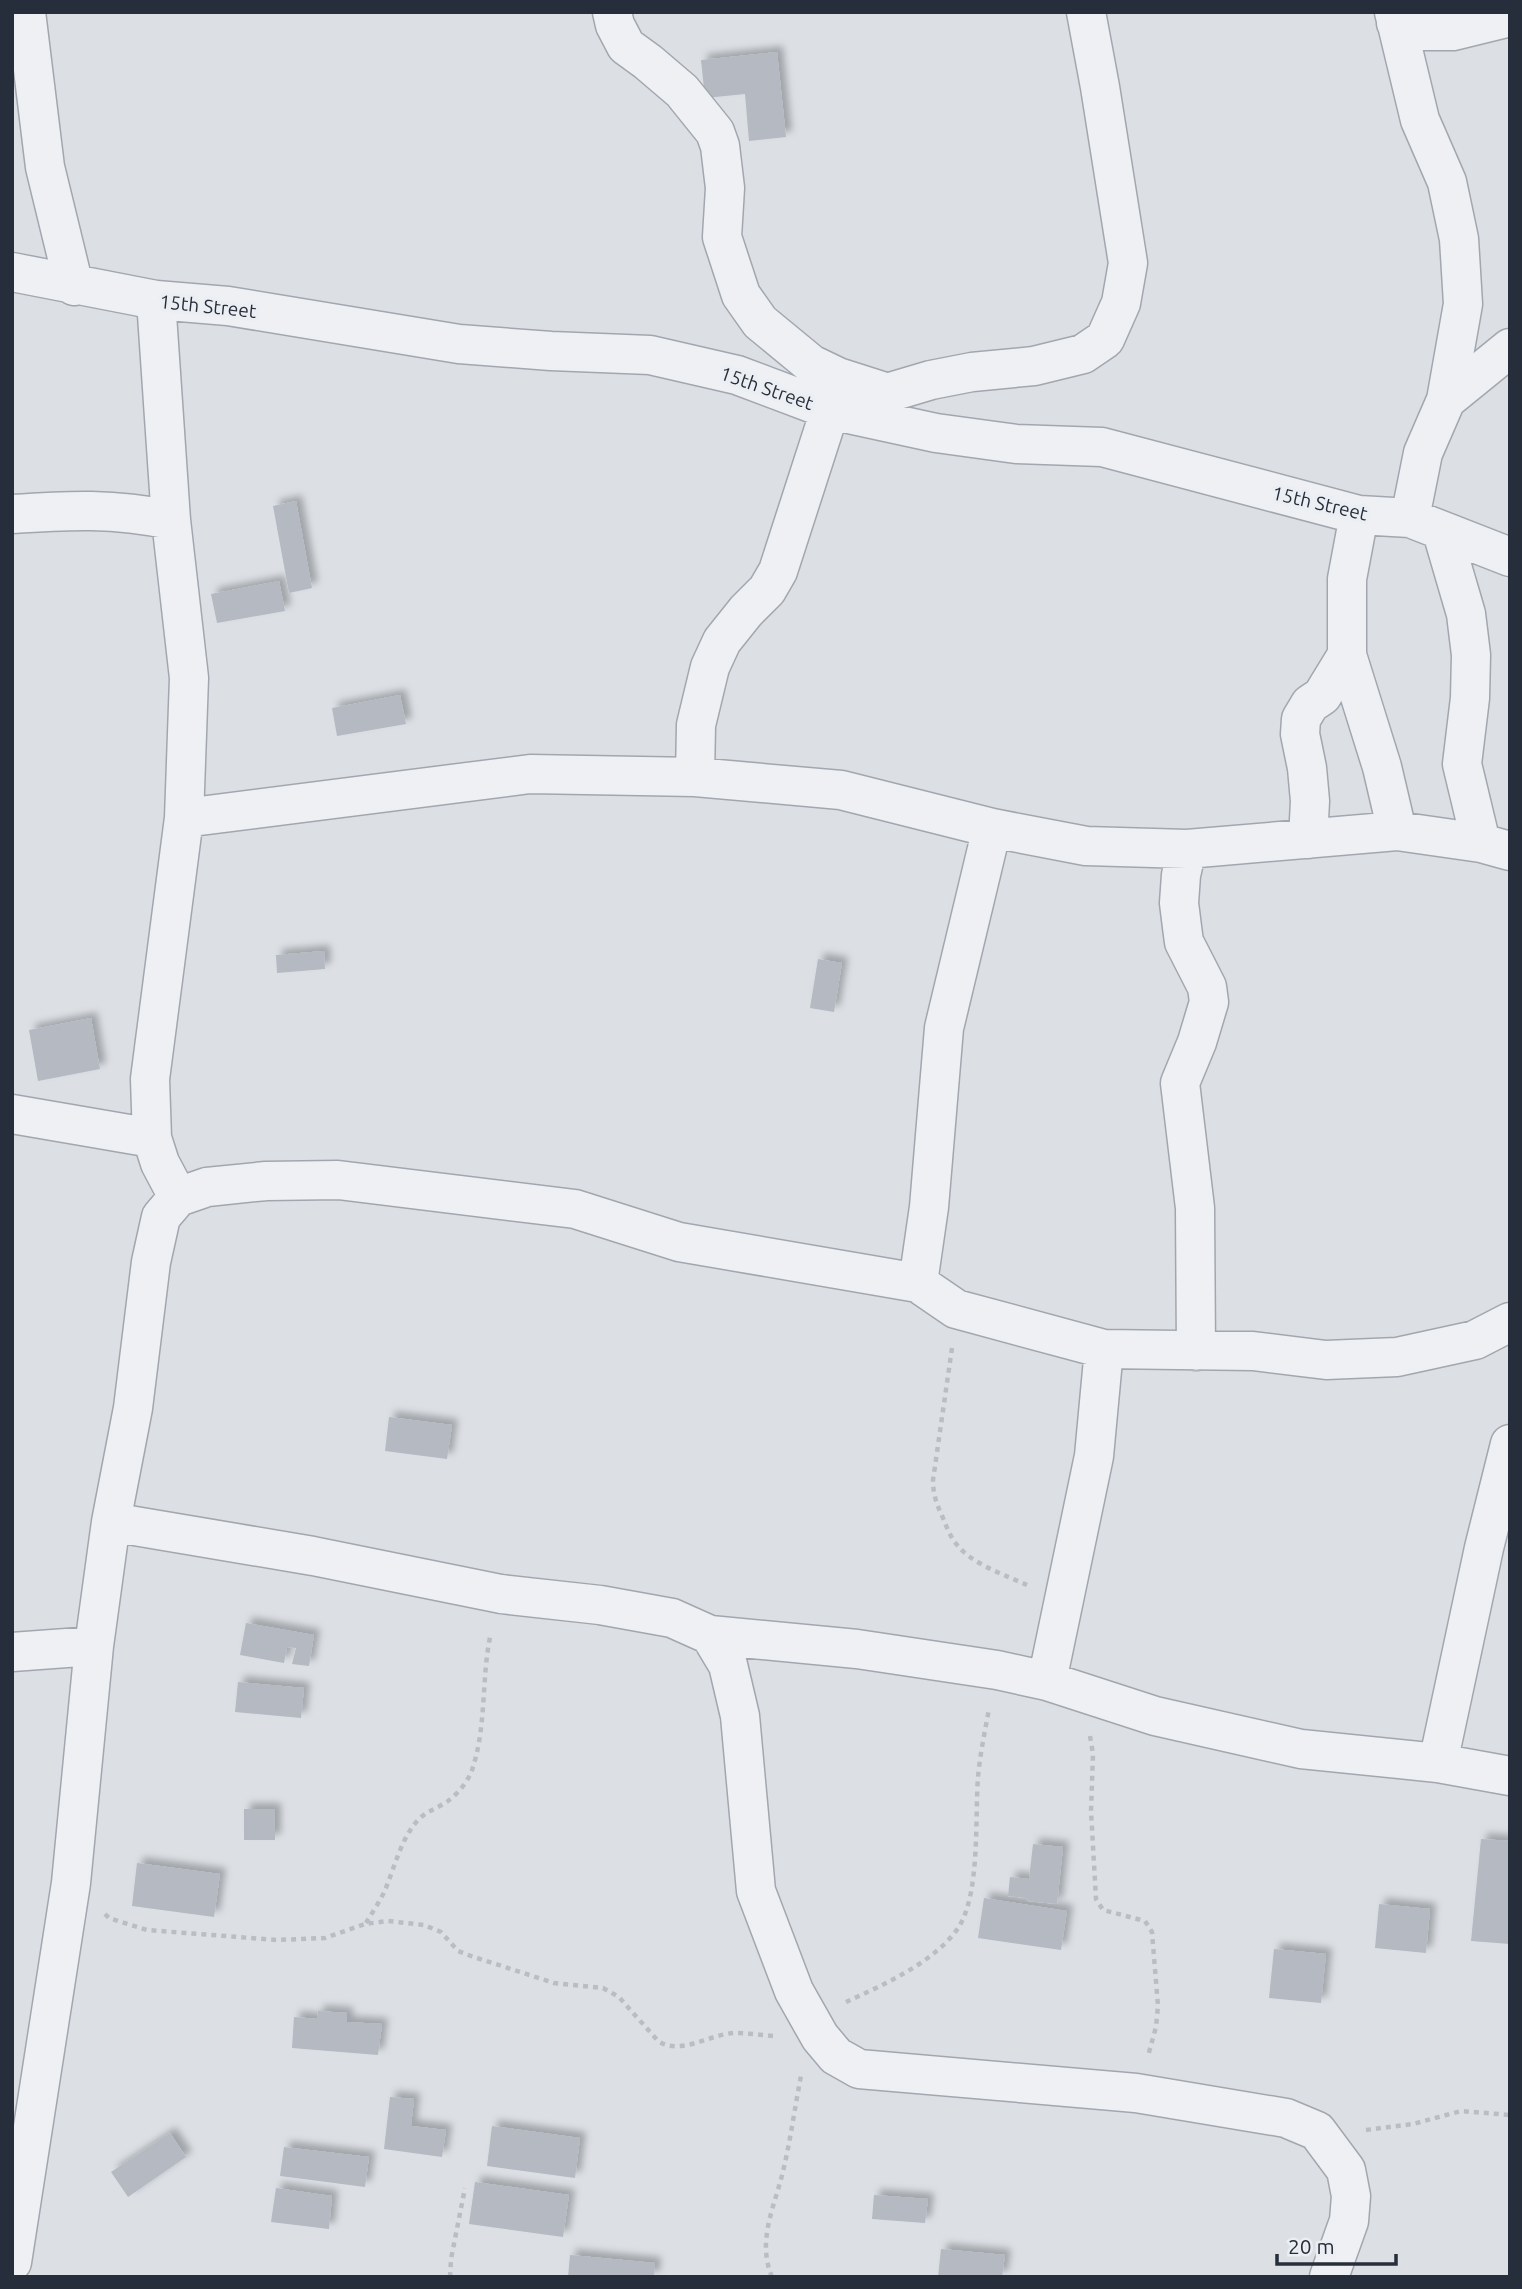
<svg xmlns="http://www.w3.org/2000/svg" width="1522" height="2289" font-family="Ubuntu,sans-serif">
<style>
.building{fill:#b4b9c2;filter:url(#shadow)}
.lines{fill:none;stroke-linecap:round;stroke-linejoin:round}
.minor-casing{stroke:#a2a7af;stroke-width:41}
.path{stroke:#babec4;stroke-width:4.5;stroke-dasharray:5 5;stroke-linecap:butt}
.minor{stroke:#eef0f4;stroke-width:38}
.labels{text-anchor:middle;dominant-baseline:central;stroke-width:7;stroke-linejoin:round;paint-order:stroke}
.street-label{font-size:19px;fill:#272e3b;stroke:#ebeff3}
</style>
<defs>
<filter id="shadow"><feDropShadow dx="6" dy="-6" stdDeviation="3.5" flood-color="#0004"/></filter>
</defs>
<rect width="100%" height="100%" fill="#dce0e5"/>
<path class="building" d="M777 52 786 137 749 141 745 94 705 98 701 60Z
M296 501 312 588 289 593 273 506Z
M279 581 285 611 217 623 211 594Z
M400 695 406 724 337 736 332 708Z
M324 951 325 969 277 973 276 955Z
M818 959 842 963 834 1012 810 1008Z
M91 1018 100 1069 38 1081 29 1030Z
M389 1417 452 1425 447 1459 385 1451Z
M246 1623 314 1635 309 1666 292 1664 296 1648 287 1647 284 1663 240 1655Z
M238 1682 304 1688 301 1718 235 1712Z
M244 1809H275V1840H244Z
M1481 1839 1510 1841V1944L1471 1941Z
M1033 1844 1063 1847 1057 1904 1028 1901 1027 1898 1008 1896 1010 1877 1029 1879Z
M137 1863 220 1874 214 1917 132 1906Z
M984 1898 1067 1911 1061 1950 978 1938Z
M1379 1904 1430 1909 1426 1953 1375 1948Z
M1274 1949 1326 1954 1321 2003 1269 1998Z
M318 2011 347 2013V2022L382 2024 378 2055 292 2048 294 2017 317 2019Z
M390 2097 414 2099 411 2126 446 2130 442 2157 384 2149Z
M492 2126 580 2138 575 2178 487 2166Z
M170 2133 186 2157 128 2197 111 2172Z
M284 2147 369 2157 365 2187 280 2176Z
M475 2182 569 2195 563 2237 469 2224Z
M276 2188 332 2196 329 2229 271 2222Z
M874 2195 928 2199 925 2223 872 2219Z
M941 2249 1005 2255 1002 2277 964 2275V2277H938Z
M570 2255 655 2263 654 2277H568Z"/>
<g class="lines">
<g class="minor-casing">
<path id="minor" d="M26 12 45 167 74 286
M612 12 615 25 626 46 648 62 682 91 715 132 720 146 725 188 722 237 741 295 760 322 811 364 838 377 885 392
M1394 12 1420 120 1447 182 1459 239 1463 304 1446 400 1423 453 1410 518
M1396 23 1422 31H1453L1510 17
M12 272 156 300 228 306 459 344 551 351 650 355 737 375 830 410 936 433 1016 444 1102 447 1359 515 1410 518 1510 557
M156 300 171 520 189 678 184 818 150 1079 152 1138 160 1163 178 1197
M1446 400 1510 348
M12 514C71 510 113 508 171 520
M1442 532 1466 614 1471 655 1470 698 1462 764 1481 843
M1347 655 1382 767 1397 831
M695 777 696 725 710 667 722 641 746 611 767 590 778 571 830 410 931 380 972 372 1034 366 1083 354 1105 339 1121 303 1128 263 1100 87 1086 12
M184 818 530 774 695 777 841 790 992 828 1086 846 1187 849 1397 831 1481 843 1510 851
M1308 839 1310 801 1307 768 1300 734 1301 719 1310 704 1322 696 1347 655V579L1359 515
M1187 849 1181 875 1179 903 1182 927 1184 942 1207 987 1209 1002 1197 1042 1180 1083 1195 1208 1196 1351
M12 1114 152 1138
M918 1283 929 1207 944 1028 992 828
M111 1522 313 1556 501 1594 600 1605 672 1618 710 1635 728 1665 740 1716 756 1891 794 1991 820 2037 836 2056 859 2069 1136 2093 1286 2118 1317 2131 1346 2170 1351 2196 1349 2221 1329 2277
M710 1635 857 1649 997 1670 1047 1681 1155 1716 1301 1749 1438 1763 1510 1776
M12 1652 94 1646
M1047 1681 1094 1456 1104 1349
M1438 1763 1484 1548 1510 1444
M12 2262 71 1883 94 1646 111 1522 133 1408 151 1262 161 1217 178 1197 207 1187 266 1181 338 1180 575 1209 679 1242 918 1283 956 1309 1104 1349 1253 1351 1326 1360 1397 1357 1475 1340 1510 1322"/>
</g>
<path class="path" d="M952 1348 933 1480C933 1495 937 1505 943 1518 947 1528 951 1539 959 1547 973 1564 1007 1576 1027 1585
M1090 1736 1093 1754 1091 1811 1096 1899 1103 1910 1145 1921 1152 1932 1158 2006 1156 2027 1148 2056
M105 1914 109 1918 147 1930 277 1940 325 1938 365 1924 388 1921 424 1925 441 1932 458 1951 471 1956 554 1983 603 1988 619 1997 658 2041C680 2056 710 2034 734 2033 747 2033 760 2035 773 2036
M366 1923C373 1911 382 1899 387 1885 396 1863 402 1836 420 1818 429 1810 438 1808 448 1801 458 1794 470 1779 473 1767 487 1723 481 1676 491 1633
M846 2002C883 1985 938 1961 960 1925 980 1890 975 1818 978 1777 980 1754 985 1731 989 1709
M1366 2130 1413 2124 1461 2111 1510 2115
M450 2277 451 2259 465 2188
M772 2277C756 2239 776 2204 784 2167 791 2137 795 2106 801 2076"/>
<use href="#minor" class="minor"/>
</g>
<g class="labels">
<g class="street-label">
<text transform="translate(208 306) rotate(6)">15th Street</text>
<text transform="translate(767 388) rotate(19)">15th Street</text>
<text transform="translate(1320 503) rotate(13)">15th Street</text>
</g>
</g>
<rect width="1522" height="2289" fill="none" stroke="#272e3b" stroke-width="28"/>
<path d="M1277 2254v10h119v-10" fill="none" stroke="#272e3b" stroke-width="3.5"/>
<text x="1288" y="2254" font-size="21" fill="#272e3b" stroke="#ebeff3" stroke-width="5" paint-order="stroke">20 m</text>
</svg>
